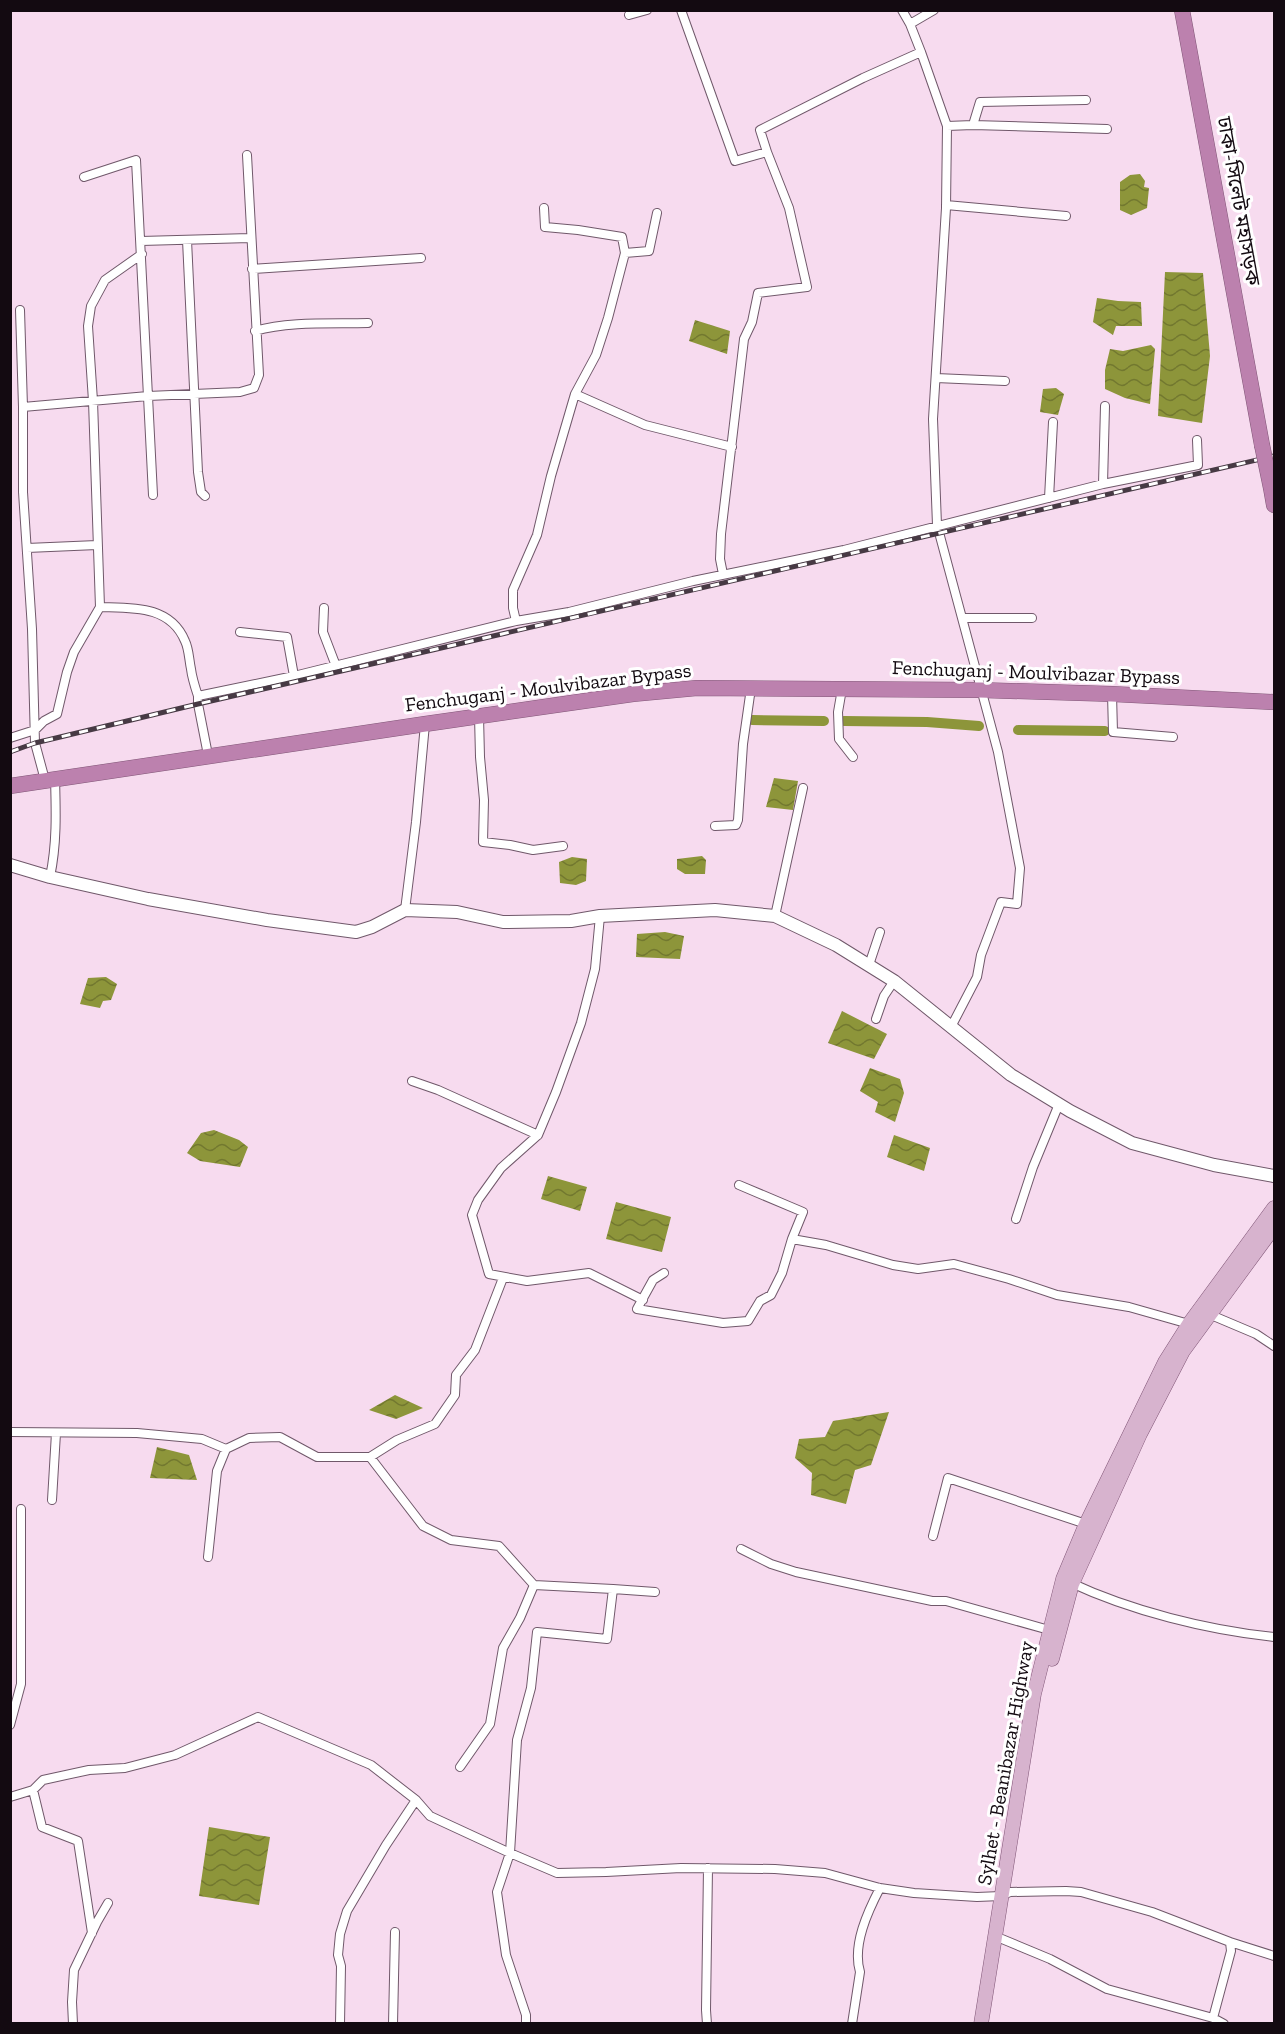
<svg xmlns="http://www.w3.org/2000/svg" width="1285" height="2034" font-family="'Zilla Slab','Noto Sans Bengali',serif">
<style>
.water{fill:url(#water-waves)}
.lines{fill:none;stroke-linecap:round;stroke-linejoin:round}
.canal{stroke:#8d953a;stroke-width:10}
.street-casing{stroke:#70586a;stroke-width:10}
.secondary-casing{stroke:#70586a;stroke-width:14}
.primary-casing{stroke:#815777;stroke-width:15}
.highway-casing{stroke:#815777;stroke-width:16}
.street{stroke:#fff;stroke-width:8}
.secondary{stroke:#fff;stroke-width:12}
.primary{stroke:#d7b3ce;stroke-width:14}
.highway{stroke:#bc81ae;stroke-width:15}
.rail-casing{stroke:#473a44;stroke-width:5}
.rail{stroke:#fff;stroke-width:3;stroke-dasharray:9;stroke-linecap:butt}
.highway-bridge-casing{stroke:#815777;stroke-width:16;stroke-linecap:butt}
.highway-bridge{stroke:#bc81ae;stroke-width:15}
.labels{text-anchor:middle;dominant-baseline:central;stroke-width:6;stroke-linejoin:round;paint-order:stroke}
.street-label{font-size:20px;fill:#130a11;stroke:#fff}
</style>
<defs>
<pattern id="water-waves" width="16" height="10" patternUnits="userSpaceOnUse" patternTransform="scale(1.5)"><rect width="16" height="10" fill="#8d953a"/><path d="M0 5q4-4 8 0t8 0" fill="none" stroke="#72782f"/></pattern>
</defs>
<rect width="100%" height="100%" fill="#f7dbef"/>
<path class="water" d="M1140 174 1145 181 1144 187 1149 188 1147 208 1131 215 1120 210V182L1130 175Z
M1165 272 1203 273 1210 356 1202 423 1158 416Z
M1097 298 1118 301 1141 302 1142 326H1116L1113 335 1093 322Z
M695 320 730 331 727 354 689 341Z
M1151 345 1155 349 1150 404 1125 398 1105 389V370L1110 349 1123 351Z
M1056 388 1064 394 1058 415 1040 412 1043 389Z
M774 778 798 781 793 810 766 807Z
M702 856 706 860 705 874H685L677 869V859Z
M572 857 587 859 586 881 576 885 560 883 559 862Z
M665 932 684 936 680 959 636 957 637 934Z
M106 977 117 984 111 1000 103 1001 100 1008 80 1004 88 978Z
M842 1011 887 1034 874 1059 828 1043Z
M870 1068 900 1079 904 1093 895 1122 875 1112 878 1102 860 1091Z
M214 1130 239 1140 248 1147 240 1167 200 1161 187 1153 201 1133Z
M894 1135 930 1148 924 1171 887 1157Z
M548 1176 587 1187 580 1211 541 1199Z
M616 1202 671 1217 662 1252 606 1239Z
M395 1395 423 1408 396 1419 369 1410Z
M889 1412 871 1465 855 1470 846 1504 811 1495 812 1473 795 1458 799 1439 825 1437 833 1421Z
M157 1447 189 1455 197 1480 150 1478Z
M209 1827 270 1837 259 1905 199 1896Z"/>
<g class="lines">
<path class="canal" d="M752 720 824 721
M844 721 927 722 979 726
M1018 730 1105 731"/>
<g class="street-casing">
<path id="street" d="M681 10 735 161 767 152 789 208 807 287 758 293 752 322 744 339 721 534 720 559 723 574
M902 10 910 24 921 52 947 126 946 208 933 419 937 525 998 752 1020 868 1017 904 1001 902 981 955 977 977 951 1027
M629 15 647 10
M910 24 934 10
M973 125 980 102 1086 100
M947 126 973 125 1107 129
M767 152 760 130 863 78 921 52
M84 177 136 160 153 495
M946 205 1066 216
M544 208 545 227 578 230 622 237 625 253
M187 240 198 472 201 492 205 496
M141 241 250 238
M252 269 421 258
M20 310 23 407
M255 331C289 321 333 324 368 323
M936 378 1005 381
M575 394 645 425 732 447
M1103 484 1105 406
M1049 498 1053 422
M27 548 97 545
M100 607C132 608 170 605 185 641 189 649 189 660 191 669 192 678 195 687 198 696
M324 608 323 632 336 666
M963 618H1032
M516 621 513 608V590L537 535 551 476 575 394 596 355 608 318 625 253 649 251 657 213
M240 632 287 637 294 676
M842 689 838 712 839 739 853 757
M1112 694 1113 732 1173 737
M479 716 480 757 484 800 483 842 510 845 533 850 563 846
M10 738 35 730 44 721 57 714 67 672 74 652 100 607 93 401 88 326 91 306 105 280 142 254
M208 755 198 704V696L294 676 516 621 569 612 693 581 844 550 1103 484 1198 465 1197 440
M45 780 35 743 32 629 23 492V407L148 396 240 392 254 388 259 375 247 155
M715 826 736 825 738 820 743 744 751 688
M50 877C57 844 56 812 55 778
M405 910 416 822 425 724
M600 916 595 969 581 1023 556 1092 538 1135 501 1168 478 1200 472 1215 489 1274 527 1281 589 1273 643 1300
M775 916 803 788
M869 965 880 932
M876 1019 884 996 894 981
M412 1081 438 1090 538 1135
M739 1185 803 1212 792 1239 826 1245 893 1265 918 1269 954 1264 1009 1279 1057 1295 1129 1307 1189 1324
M1016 1219 1033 1167 1059 1104
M664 1273 653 1280 637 1309 723 1323 748 1321 760 1301 771 1295 782 1273 792 1239
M1211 1315 1256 1334 1274 1346
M10 1432 137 1433 202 1439 226 1449
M370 1457 423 1526 451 1540 499 1546 534 1585 613 1589
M52 1500 56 1433
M933 1536 948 1478 1086 1524
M741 1549 771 1564 796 1572 932 1601H946L1049 1630
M208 1557 217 1471 226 1449 249 1438 280 1437 317 1457H370L397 1440 435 1424 455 1395 456 1375 475 1350 503 1278
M1069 1582C1131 1611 1207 1630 1274 1637
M10 1725 21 1684V1509
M460 1767 490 1724 503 1648 520 1618 534 1585
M33 1790 42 1827 78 1841 92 1933
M10 1797 33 1790 43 1780 89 1770 125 1768 175 1755 258 1717 371 1765 416 1800 430 1816 510 1853 557 1873 606 1872 681 1868 775 1869 825 1873 880 1888 914 1893 977 1897 1001 1896 1010 1892 1066 1891 1081 1892 1152 1912 1230 1942 1231 1951 1213 2018 1224 2024
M1002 1939 1050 1959 1107 1989 1213 2018
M1230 1942 1274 1956
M73 2024 72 2002 74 1970 97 1922 108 1903
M340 2024 341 1966 338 1955 340 1934 347 1911 386 1845 416 1800
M393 2024 395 1932
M526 2024V2015L506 1955 497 1892 510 1853 517 1740 531 1688 537 1632 607 1639 613 1589 655 1592
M707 2024 706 2010 708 1868
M852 2024 860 1972C852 1945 868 1911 880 1888"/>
</g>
<g class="secondary-casing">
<path id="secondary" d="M10 865 50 877 148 899 267 920 356 932 372 927 405 910 457 912 503 922 571 921 600 916 715 910 775 916 836 945 894 981 1011 1075 1070 1111 1132 1143 1214 1165 1274 1176"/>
</g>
<g class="primary-casing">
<path id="primary" d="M1052 1659 1072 1584 1140 1434 1183 1351 1274 1227
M981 2024 1034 1694 1063 1579 1086 1524 1165 1362 1189 1324 1274 1208"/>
</g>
<g class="highway-casing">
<path id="highway" d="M1182 10 1262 445
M1271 488 1274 505
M10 786 425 724 633 694 697 688 980 690 1112 694 1274 702"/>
</g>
<use href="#street" class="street"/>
<use href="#secondary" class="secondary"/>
<use href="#primary" class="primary"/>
<use href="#highway" class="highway"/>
<g class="rail-casing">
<path id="rail" d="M10 752 35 743 198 704 1274 456"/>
</g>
<use href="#rail" class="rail"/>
<g class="highway-bridge-casing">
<path id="highway-bridge" d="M1262 445 1271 488"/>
</g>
<use href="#highway-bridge" class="highway-bridge"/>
</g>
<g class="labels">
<g class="street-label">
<text transform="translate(1239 201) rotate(80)">ঢাকা-সিলেট মহাসড়ক</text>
<text transform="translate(1036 672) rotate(2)">Fenchuganj - Moulvibazar Bypass</text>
<text transform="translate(548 687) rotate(-7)">Fenchuganj - Moulvibazar Bypass</text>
<text transform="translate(1005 1763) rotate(-80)">Sylhet - Beanibazar Highway</text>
</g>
</g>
<rect width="1285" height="2034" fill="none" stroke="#130a11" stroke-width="24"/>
</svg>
